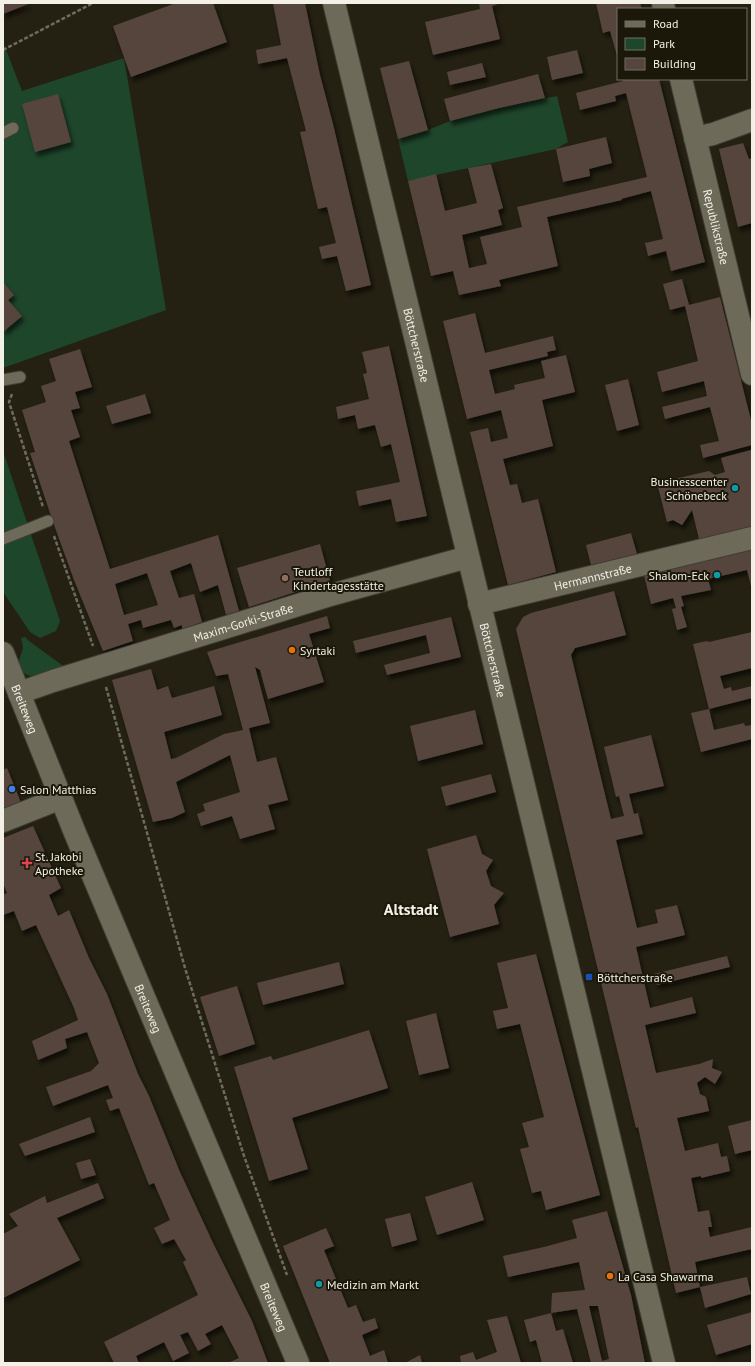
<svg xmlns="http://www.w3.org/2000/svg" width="755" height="1366" font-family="'PT Sans',sans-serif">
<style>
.green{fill:#1e462b}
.building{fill:#56453e;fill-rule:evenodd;filter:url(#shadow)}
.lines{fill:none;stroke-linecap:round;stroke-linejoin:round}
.service-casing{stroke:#403d34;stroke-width:13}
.minor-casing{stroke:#403d34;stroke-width:24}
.tertiary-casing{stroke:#403d34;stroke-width:24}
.path{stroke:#6f6c5f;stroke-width:2.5;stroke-dasharray:4 2;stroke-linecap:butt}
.service{stroke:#6d6a59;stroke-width:11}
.minor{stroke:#6d6a59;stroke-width:22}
.tertiary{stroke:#6d6a59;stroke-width:22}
.culture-dot{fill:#0f9aa8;stroke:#1b1809;stroke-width:1.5}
.education-dot{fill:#8d6e63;stroke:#1b1809;stroke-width:1.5}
.food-dot{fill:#e8710a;stroke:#1b1809;stroke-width:1.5}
.shop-dot{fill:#3f7fe0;stroke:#1b1809;stroke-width:1.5}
.health-dot{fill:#e0444e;stroke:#1b1809;stroke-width:1.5}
.transit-dot{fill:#1a4fb4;stroke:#1b1809;stroke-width:1.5}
.labels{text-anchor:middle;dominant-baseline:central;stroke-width:4;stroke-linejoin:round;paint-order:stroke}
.street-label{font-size:12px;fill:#f3f1e7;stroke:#1b1809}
.poi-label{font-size:12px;fill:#f3f1e7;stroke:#1b1809;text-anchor:start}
.district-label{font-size:16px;font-weight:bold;fill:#f3f1e7;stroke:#1b1809}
</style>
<defs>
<filter id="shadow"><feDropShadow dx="2.5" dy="4.5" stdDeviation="2" flood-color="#0009"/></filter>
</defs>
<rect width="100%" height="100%" fill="#242112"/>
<path class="green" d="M3 42 22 91 124 58 166 310 3 368Z
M557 96 568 142 556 149 408 181 398 139 428 130 450 121 499 108Z
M3 451 60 621 56 631 40 638 30 632 3 592Z
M25 637 29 641 66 668C50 672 26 686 18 664L23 648 21 638Z"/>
<path class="building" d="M3 3H31L3 14Z
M176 3H213L227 42 131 77 113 26Z
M273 3H305L320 75 333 124 371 285 346 291 337 256 322 259 319 247 336 243 327 207 318 209 300 132 306 131 287 58 258 64 256 50 281 45Z
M479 3H501L492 6 500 39 433 55 425 22 480 9Z
M596 3H640L642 9H618V59L610 31 603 33Z
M577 50 583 73 552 80 547 57Z
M409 61 428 130 398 139 380 68Z
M482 63 486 77 450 85 447 72Z
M538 74 545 98 499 108 450 121 444 99Z
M623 79H659L705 262 671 271 666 251 648 256 645 243 663 239 651 191 621 199 622 200 547 217 558 266 499 280 501 286 459 295 453 271 431 276 408 181 436 174 445 211 477 203 468 168 491 164 503 208 498 210 502 225 462 235 469 268 487 264 480 237 522 227 517 207 647 177 626 93 615 96 616 101 580 110 576 93 623 81Z
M58 94 71 142 35 152 22 104Z
M606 137 612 163 589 169 590 176 563 182 556 149Z
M743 143 749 159 752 158V223L738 227 719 149Z
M682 279 689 305 720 297 752 424V445L703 458 700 445 719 441 710 407 665 419 662 407 707 396 704 381 662 392 657 372 698 361 685 306 670 310 663 284Z
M3 282 14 295 8 300 22 316 3 332Z
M475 313 485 353 553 336 556 350 547 352 548 356 489 370 495 394 515 389 514 385 545 378 541 361 566 355 575 392 542 400 553 446 503 459 510 485 517 484 522 503 538 499 556 572 508 585 470 432 488 428 491 442 508 438 501 410 467 419 443 321Z
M389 346 427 516 396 522 391 499 359 506 356 491 400 482 391 444 381 447 375 425 358 429 355 415 338 419 336 407 369 399 363 374 367 373 362 352Z
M80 349 92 387 75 392 80 408 71 410 80 437 69 441 110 569 218 535 239 611 226 615 218 585 200 592 191 563 170 571 179 598 194 594 202 622 182 629V625L174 628 171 620 143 628 141 620 128 624 133 641 103 651 74 580 53 522 30 453 35 452 22 410 46 402 41 386 56 381 49 359ZM147 573 158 605 124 615 115 584Z
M628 379 639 425 617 431 605 385Z
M145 394 151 413 112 424 106 406Z
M751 450 752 526 699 539 692 510 682 525 673 520 667 522 657 483 709 471 715 475 725 472 721 458Z
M631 533 637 554 591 565 586 545Z
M320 544 330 581 249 607 237 568Z
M752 549V590L747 570 708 579 711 590 681 596 684 606 681 607 687 627 677 630 672 609 676 608 673 598 651 604 644 575Z
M614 591 626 635 575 648 571 655 611 819 624 816 619 796 616 797 604 747 651 735 664 786 629 794 634 814 638 813 643 834 616 840 637 928 658 923 655 910 677 905 685 935 636 947 650 1008 692 997 696 1013 645 1025 656 1073 699 1064 713 1059 712 1068 722 1072 715 1084 705 1077 697 1083 700 1094 706 1097 709 1111 677 1118 685 1151 718 1143 721 1157 727 1156 730 1171 701 1178V1176L691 1178 698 1212 709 1210 712 1227H708L710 1237 752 1227V1249L695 1262 700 1287 676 1293 638 1127 636 1128 516 629 523 617 531 613Z
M327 616 330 628 309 634 324 682 268 699 260 670 255 667 270 723 249 728 257 762 276 757 288 800 268 805 275 829 240 839 232 816 201 826 197 814 205 811 203 804 240 792 230 755 176 782 185 812 172 818 153 822 112 680 151 669 157 690 168 686 172 698 214 686 222 715 164 732 171 759 176 758 224 734 243 730 228 674 216 676 207 652Z
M451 617 461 657 387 675 384 665 430 653 426 635 356 653 353 641Z
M752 632V668L720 676 724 689 731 687 732 691 752 686V698L709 709 714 730 744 723 745 726 752 725V739L701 752 691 713 709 709 693 644 707 641 709 642Z
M475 710 483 744 418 761 410 726Z
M7 768 22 805 3 812V770Z
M491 774 496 792 446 806 441 787Z
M33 826 61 888 49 895 58 916 69 910 89 958 107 994 138 1074 149 1096 180 1172 214 1245 252 1321 268 1363H228L239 1358 222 1325 205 1334 211 1344 198 1351 188 1332 180 1335 189 1353 173 1361 164 1342 136 1356 139 1363H114L104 1342 198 1295 183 1262 186 1260 174 1239 162 1244 154 1228 170 1220 154 1183 149 1185 119 1108 110 1111 106 1100 113 1098 108 1085 53 1106 46 1087 91 1071 99 1063 87 1032 65 1039 67 1048 38 1060 32 1041 78 1020 74 1008 36 925 22 931 14 911 3 915V895L7 893 3 883V838Z
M476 835 482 854 493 860 486 871 491 886 504 893 494 905 499 924 450 937 427 849Z
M536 954 600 1195 546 1210 541 1191 532 1193 520 1149 529 1147 522 1123 544 1117 520 1024 497 1029 493 1011 508 1008 497 963Z
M727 956 730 967 657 985 654 974Z
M339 962 344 984 263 1005 257 983Z
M237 986 255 1044 219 1056 200 997Z
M436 1013 449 1068 419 1075 406 1021Z
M369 1030 388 1088 292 1118 308 1169 269 1181 234 1067 271 1056 273 1060Z
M90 1117 95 1132 25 1156 19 1144Z
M752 1120V1150L735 1154 728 1126Z
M90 1159 96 1175 81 1179 76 1163Z
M472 1182 484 1220 437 1235 425 1197Z
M98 1183 104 1198 57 1218 80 1260 3 1298V1234L18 1226 9 1214 45 1196 47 1203Z
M607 1211 631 1295 645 1363H591L577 1309 551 1313 552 1293 585 1290 579 1262 508 1277 503 1256 544 1247 577 1238 572 1220ZM589 1306H598L609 1359 602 1361Z
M410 1213 417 1240 392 1247 385 1219Z
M326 1228 334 1246 324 1250 348 1308 356 1305 363 1322 375 1318 378 1328 362 1335 370 1356 384 1350 388 1363H330L283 1246Z
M747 1277 751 1294 705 1308 700 1287Z
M752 1312V1344L716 1355 707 1325Z
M551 1313 556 1331 563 1329 573 1363H542L536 1340 530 1342 524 1320Z
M507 1316 521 1363H461L460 1356 473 1352 476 1360 497 1352 487 1320Z
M420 1355 422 1363H405Z"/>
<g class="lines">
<g class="service-casing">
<path id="service" d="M3 133 13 128
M3 380 20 377
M3 539 48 521"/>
</g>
<g class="minor-casing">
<g id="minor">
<path d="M663 3 664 9"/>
<path id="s1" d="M681 79 752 374"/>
<path d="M695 138 713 134 752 120"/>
<path id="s2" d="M479 604 752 538"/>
<path id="s3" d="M19 693 53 681 327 596 468 557"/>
<path d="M3 821 61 798"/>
</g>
</g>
<g class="tertiary-casing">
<g id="tertiary">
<path id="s4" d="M334 3 664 1363"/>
<path id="s5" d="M3 653 75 833 298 1363"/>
</g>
</g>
<path class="path" d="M3 50 93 3
M12 394 9 402 43 507
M54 536 93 646
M106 687 185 968 244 1156 287 1275"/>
<use href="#service" class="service"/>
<use href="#minor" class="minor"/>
<use href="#tertiary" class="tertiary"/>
</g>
<g class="culture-dot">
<circle cx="735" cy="488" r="4"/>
<circle cx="717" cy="575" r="4"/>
<circle cx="319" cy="1284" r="4"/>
</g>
<circle class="education-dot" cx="285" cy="578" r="4"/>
<g class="food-dot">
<circle cx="292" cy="650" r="4"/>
<circle cx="610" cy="1276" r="4"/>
</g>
<circle class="shop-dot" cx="12" cy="789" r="4"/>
<path class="health-dot" d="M25 857h4v4h4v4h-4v4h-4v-4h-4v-4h4z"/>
<rect class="transit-dot" x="585" y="973" width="8" height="8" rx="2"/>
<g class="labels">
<g class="street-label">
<text stroke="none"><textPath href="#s1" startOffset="152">Republikstraße</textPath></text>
<text stroke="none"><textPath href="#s4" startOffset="352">Böttcherstraße</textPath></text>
<text stroke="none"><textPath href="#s2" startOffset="117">Hermannstraße</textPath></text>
<text stroke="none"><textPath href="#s3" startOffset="235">Maxim-Gorki-Straße</textPath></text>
<text stroke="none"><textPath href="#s4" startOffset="676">Böttcherstraße</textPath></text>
<text stroke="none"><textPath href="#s5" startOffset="60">Breiteweg</textPath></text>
<text stroke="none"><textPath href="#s5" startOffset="384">Breiteweg</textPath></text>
<text stroke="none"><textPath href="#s5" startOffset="708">Breiteweg</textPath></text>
</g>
<g class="poi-label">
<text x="727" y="481" text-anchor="end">Businesscenter<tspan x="727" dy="14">Schönebeck</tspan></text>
<text x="293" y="571">Teutloff<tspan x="293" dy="14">Kindertagesstätte</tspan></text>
<text x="709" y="575" text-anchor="end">Shalom-Eck</text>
<text x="300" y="650">Syrtaki</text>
<text x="20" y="789">Salon Matthias</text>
<text x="35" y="856">St. Jakobi<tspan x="35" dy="14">Apotheke</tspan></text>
<text x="597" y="977">Böttcherstraße</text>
<text x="618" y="1276">La Casa Shawarma</text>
<text x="327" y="1284">Medizin am Markt</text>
</g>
<g class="district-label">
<text x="411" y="909">Altstadt</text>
</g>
</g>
<rect width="755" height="1366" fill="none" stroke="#f3f1e7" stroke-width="8"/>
<rect x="617" y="8" width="130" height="72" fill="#1b1809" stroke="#716f62"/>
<rect x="625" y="21" width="20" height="6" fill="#6d6a59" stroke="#716f62"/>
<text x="653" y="28" font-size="12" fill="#f3f1e7">Road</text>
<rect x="625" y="38" width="20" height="12" fill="#1e462b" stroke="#716f62"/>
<text x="653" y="48" font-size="12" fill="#f3f1e7">Park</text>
<rect x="625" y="58" width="20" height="12" fill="#56453e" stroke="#716f62"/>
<text x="653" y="68" font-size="12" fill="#f3f1e7">Building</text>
</svg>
